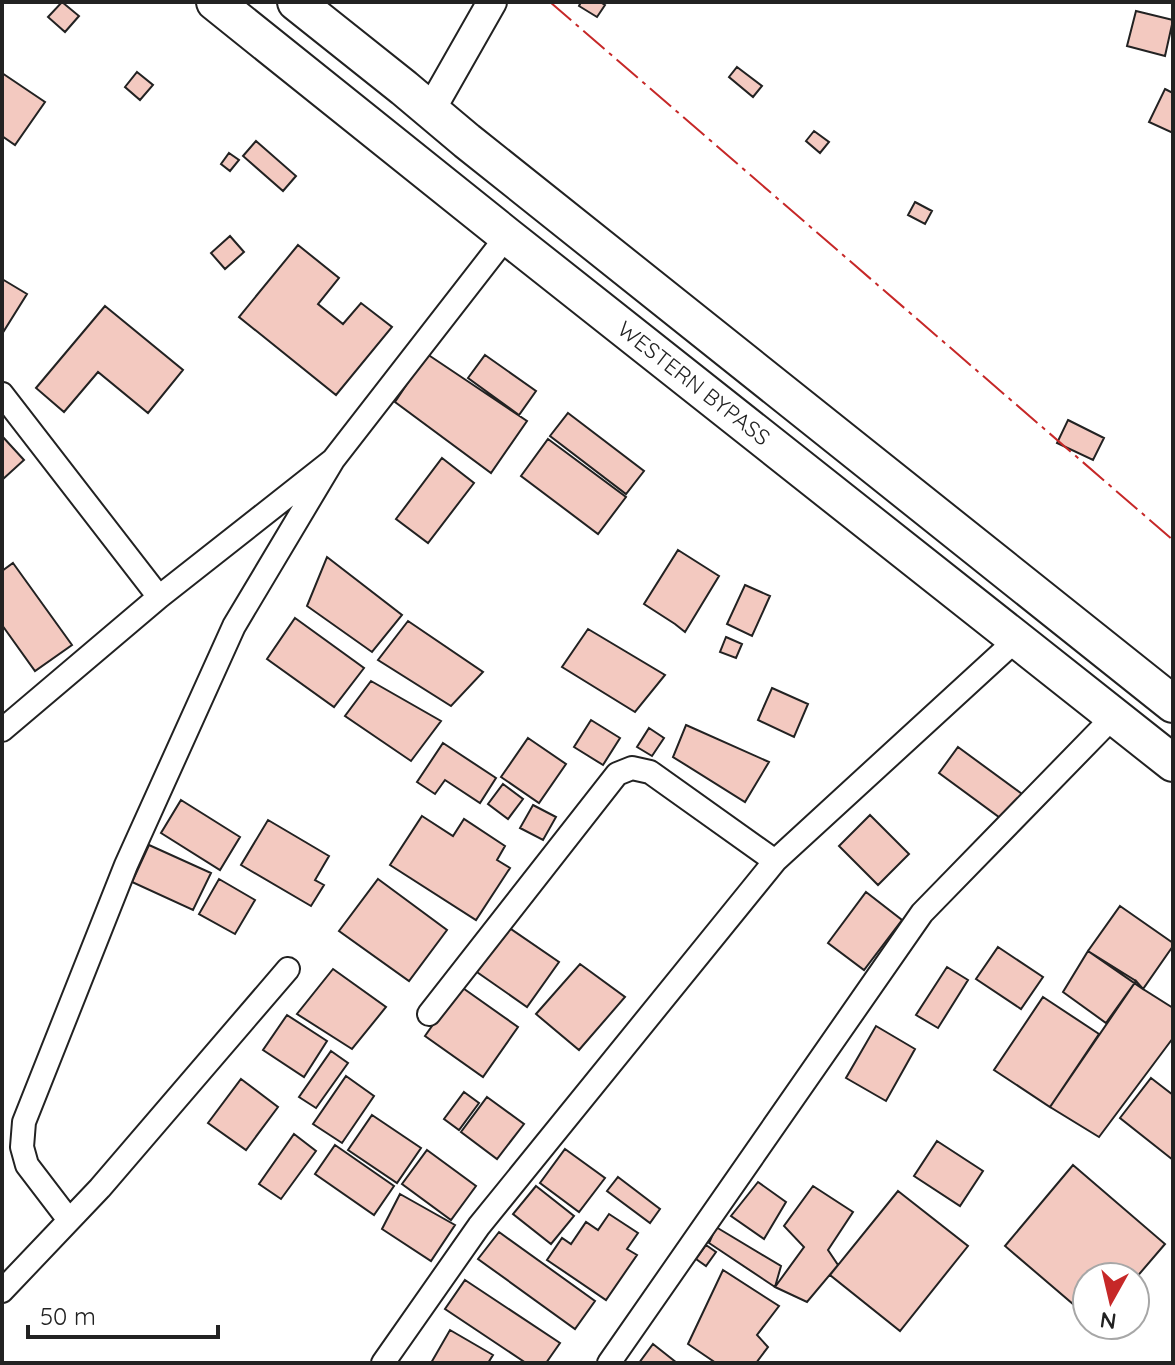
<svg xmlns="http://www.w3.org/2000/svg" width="1175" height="1365" font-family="Quicksand,sans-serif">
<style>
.building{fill:#f3c9c0;stroke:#222;stroke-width:2}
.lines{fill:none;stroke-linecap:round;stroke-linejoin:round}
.minor-casing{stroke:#222;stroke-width:26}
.tertiary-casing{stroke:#222;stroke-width:32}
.primary-casing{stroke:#222;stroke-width:40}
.minor{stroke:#fff;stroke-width:22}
.tertiary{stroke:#fff;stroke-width:28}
.primary{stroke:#fff;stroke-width:36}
.power{stroke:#c62828;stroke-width:2;stroke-dasharray:28 6 4 6;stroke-linecap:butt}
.labels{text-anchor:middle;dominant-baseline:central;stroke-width:6;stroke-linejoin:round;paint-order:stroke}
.street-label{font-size:22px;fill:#222;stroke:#fff}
</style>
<rect width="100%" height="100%" fill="#fff"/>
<path class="building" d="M62 2 79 16 65 32 48 17Z
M581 2H600L605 5 597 17 579 6Z
M1136 11 1173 20 1165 56 1127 46Z
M737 67 762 86 753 97 729 77Z
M137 72 153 85 140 100 125 87Z
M2 73 45 102 15 145 2 136Z
M1165 89 1173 93V133L1149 122Z
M814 131 829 142 820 153 806 141Z
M256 141 296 176 283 191 243 156Z
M229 153 239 160 230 171 221 164Z
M915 202 932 211 925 224 908 215Z
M230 236 244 252 225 269 211 253Z
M298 245 339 278 318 304 343 324 361 303 392 327 336 395 239 317Z
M2 279 27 294 2 334Z
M105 306 183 370 148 413 98 372 64 412 36 388Z
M427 354 527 421 491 473 395 402Z
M485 355 536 391 519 415 468 378Z
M568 413 644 471 626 494 550 436Z
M1068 420 1104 438 1093 460 1057 443Z
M2 436 24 460 2 480Z
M548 439 626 497 598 534 521 476Z
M442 458 474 483 428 543 396 519Z
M678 550 719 576 685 632 675 624 644 604Z
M327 557 402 615 372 652 307 606Z
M13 563 72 645 35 671 2 625V571Z
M745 585 770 596 752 636 727 624Z
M295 618 364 668 334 707 267 659Z
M408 621 483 672 451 706 378 660Z
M588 629 665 675 635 712 562 667Z
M726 637 742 644 736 658 720 652Z
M371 681 441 721 411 761 345 716Z
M772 688 808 704 794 737 758 720Z
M591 720 620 738 603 765 574 747Z
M686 725 769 762 745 802 673 757Z
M649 728 664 738 652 756 637 747Z
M528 738 566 764 539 803 501 777Z
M443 743 496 778 480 803 445 780 435 794 417 782Z
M958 747 1022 794 1003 820 939 773Z
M503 784 523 799 508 819 488 804Z
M181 800 240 837 220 870 161 833Z
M533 805 556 817 543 840 520 828Z
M870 815 909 854 878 885 839 846Z
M422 816 453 836 464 819 505 846 497 860 510 868 476 920 390 865Z
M268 820 329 856 315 880 324 885 311 906 241 865Z
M149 845 211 873 193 910 132 882Z
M219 879 255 900 235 934 199 914Z
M378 879 447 930 409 981 339 931Z
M866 892 902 920 864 970 828 943Z
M1120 906 1173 943V946L1143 989 1088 951Z
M505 925 559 962 527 1007 474 970Z
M998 947 1043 977 1021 1009 976 979Z
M1088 951 1136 981 1106 1023 1063 992Z
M580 964 625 997 579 1050 536 1014Z
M947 967 968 980 938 1028 916 1015Z
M333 969 386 1007 352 1049 297 1014Z
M1136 981 1143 989 1173 1008V1038L1099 1137 1050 1107Z
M460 986 518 1027 483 1077 425 1036Z
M1043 997 1099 1034 1050 1107 994 1070Z
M287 1015 327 1041 304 1077 263 1050Z
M876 1026 915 1049 886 1101 846 1078Z
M331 1051 348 1063 316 1108 299 1097Z
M346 1076 374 1096 342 1143 313 1124Z
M1151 1078 1173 1095V1160L1120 1118Z
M241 1079 278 1107 246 1150 208 1123Z
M464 1092 479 1103 459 1130 444 1119Z
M487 1097 524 1124 497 1159 461 1132Z
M372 1115 421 1148 397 1183 348 1150Z
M294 1134 316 1151 281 1199 259 1184Z
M937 1141 983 1171 960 1206 914 1176Z
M335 1145 394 1186 374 1215 315 1174Z
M565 1149 605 1178 579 1212 540 1183Z
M427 1150 476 1186 451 1220 402 1184Z
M1073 1165 1165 1244 1135 1279V1277H1087V1316L1005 1246Z
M618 1177 660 1209 650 1223 607 1191Z
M758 1182 786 1202 764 1239 731 1216Z
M536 1186 574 1216 551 1244 513 1214Z
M813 1186 853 1212 828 1250 838 1265 807 1302 775 1287 804 1247 784 1226Z
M898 1191 968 1246 900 1331 830 1275Z
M400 1194 455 1225 431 1261 382 1229Z
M609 1214 638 1233 627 1249 637 1255 606 1300 547 1260 562 1238 571 1244 586 1222 598 1230Z
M716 1227 781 1266 775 1287 709 1243Z
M499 1232 595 1301 575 1329 478 1259Z
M706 1245 716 1252 706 1266 696 1259Z
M723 1270 779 1306 757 1335 768 1347 756 1363H716L688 1344Z
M465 1280 560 1343 546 1363H526L445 1309Z
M450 1330 493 1355 488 1363H431Z
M653 1344 677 1363H639Z"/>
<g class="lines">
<g class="minor-casing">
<path id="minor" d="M2 394 159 597
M333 460 507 236
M2 730 159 597 333 460 234 626 126 865 24 1122 22 1147 27 1165 69 1220
M429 1014 617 774 632 768 650 772 775 861
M2 1291 100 1188 288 969
M383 1363 479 1226 775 861 1017 639
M609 1363 922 913 1114 716"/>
</g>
<g class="tertiary-casing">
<path id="tertiary" d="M430 111 492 2"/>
</g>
<g class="primary-casing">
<path id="primary" d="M215 2 507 236 1173 763
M296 2 404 88 467 141 1173 704"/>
</g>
<use href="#minor" class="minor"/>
<use href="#tertiary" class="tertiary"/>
<use href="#primary" class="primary"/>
<path class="power" d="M550 2 1173 540"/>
</g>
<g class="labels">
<g class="street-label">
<text transform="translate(694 383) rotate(38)">WESTERN BYPASS</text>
</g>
</g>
<rect width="1175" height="1365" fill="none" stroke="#222222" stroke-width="8"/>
<g transform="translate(1111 1301) rotate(188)"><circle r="38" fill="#ffffff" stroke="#a7a7a7" stroke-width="2"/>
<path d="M0-6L14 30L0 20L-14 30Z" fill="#c62828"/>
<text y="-12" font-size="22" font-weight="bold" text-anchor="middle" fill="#222222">N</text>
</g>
<path d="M28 1325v12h190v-12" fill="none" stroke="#222222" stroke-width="4"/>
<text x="40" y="1325" font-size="24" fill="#222222" stroke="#ffffff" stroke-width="6" paint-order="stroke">50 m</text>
</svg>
